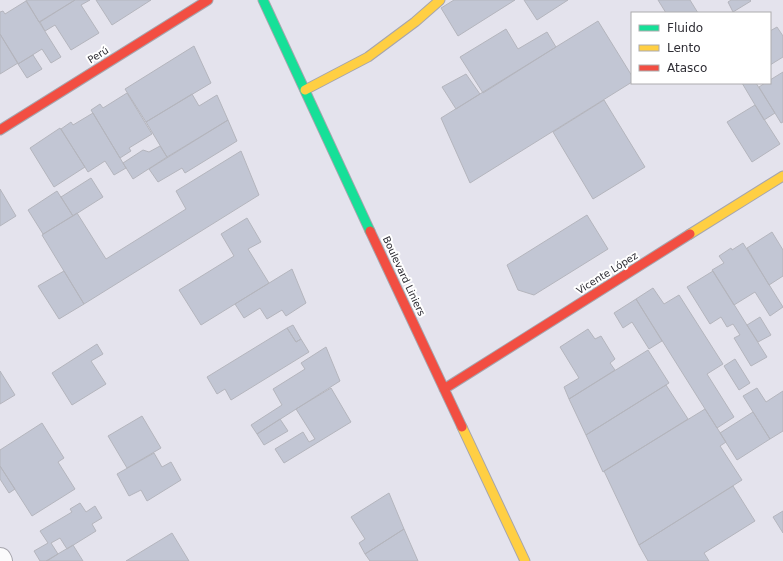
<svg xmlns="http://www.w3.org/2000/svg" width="783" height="561" font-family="'DejaVu Sans',sans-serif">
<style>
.building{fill:#c2c6d4;stroke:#b4b5bd}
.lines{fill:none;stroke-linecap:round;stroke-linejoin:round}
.street-casing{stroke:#a6a5ad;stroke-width:24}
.fast-casing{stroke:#a6a5ad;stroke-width:11}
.slow-casing{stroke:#a6a5ad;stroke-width:11}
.jam-casing{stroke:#a6a5ad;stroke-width:11}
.street{stroke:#fbfbfc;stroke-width:22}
.fast{stroke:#16e098;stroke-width:9}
.slow{stroke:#ffcf43;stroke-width:9}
.jam{stroke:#f24e42;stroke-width:9}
.labels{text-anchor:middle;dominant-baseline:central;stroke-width:4;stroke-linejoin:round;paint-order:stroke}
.street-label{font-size:10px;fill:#2f2e35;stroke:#fff}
</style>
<rect width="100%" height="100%" fill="#e4e3ed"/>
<path class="building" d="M26 0H75L39 22Z
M75 0H90L81 5 99 33 71 50 55 25 45 31 40 22Z
M96 0H151L112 25Z
M454 0H515L458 36 441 8Z
M524 0H568L537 20Z
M658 0H690L698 13H666Z
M731 0H750L751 1 733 12 728 2Z
M26 1 61 57 51 63 42 49 18 64 0 34V12L3 11 5 14Z
M598 21 632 76V82L470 183 441 118Z
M777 27 783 36V57L770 65V31Z
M506 29 518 49 547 32 556 47 483 93 460 57Z
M0 34 18 63 0 74Z
M194 46 211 83 146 122 125 89Z
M33 55 42 69 27 78 18 64Z
M783 72V122L781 123 759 87 765 83H770V80Z
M466 74 480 94 456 109 442 87Z
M742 83H756L775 113 764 120Z
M127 93 152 134 129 148 131 151 120 158 91 110 100 104 103 108Z
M192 94 199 106 217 95 228 120 167 157 146 122Z
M604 100 645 167 593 199 553 132Z
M755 105 780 144 752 162 727 122Z
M93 113 126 168 114 175 105 161 88 172 61 129 71 122 73 125Z
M228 120 237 141 185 173 182 168 158 182 149 169Z
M60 128 85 167 54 187 30 148Z
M160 146 167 157 133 179 123 163 143 150 149 152Z
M241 151 259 195 84 304 42 235 77 213 106 259 186 209 176 191Z
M91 178 103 197 73 216 61 197Z
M0 189 16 216 0 226Z
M57 191 73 216 43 234 28 210Z
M587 215 608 249 534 295 518 290 507 265Z
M247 218 261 242 248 249 269 283 201 325 179 290 234 256 221 234Z
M772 232 783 250V276L769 285 747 248Z
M743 243 783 307 770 316 755 292 734 305 712 270 724 263 719 256 731 248 732 250Z
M292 269 306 303 286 316 282 310 267 319 260 308 244 318 235 304Z
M64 271 84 304 59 319 38 286Z
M713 271 767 357 751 366 734 338 740 335 733 324 727 327 721 317 710 324 687 287Z
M653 288 664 304 679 295 723 364 707 374 734 417 717 428 636 299Z
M636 299 662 341 649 349 632 322 623 328 614 313Z
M760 317 771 335 758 342 747 325Z
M293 325 301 339 296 342 287 328Z
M287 328 296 342 301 339 309 352 231 400 225 389 217 394 207 377Z
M588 329 595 339 601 336 615 359 610 363 615 370 569 399 564 387 579 378 560 347Z
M97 344 103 354 91 361 106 384 72 405 52 373Z
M326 347 340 381 257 434 251 425 282 405 273 389 305 369 301 363Z
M648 350 669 383 586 435 569 399Z
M735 359 750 383 739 390 724 366Z
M0 371 15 395 0 404Z
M666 385 688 419 603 472 586 435Z
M331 388 351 422 284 463 275 449 303 432 309 442 315 439 296 409Z
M757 388 766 402 783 391V431L770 439 743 396Z
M705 409 726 442 720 446 742 480 639 545 604 471Z
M753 412 770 439 737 460 720 433Z
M142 416 161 448 127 468 108 436Z
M280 419 288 431 264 445 257 434Z
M42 423 64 458 58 462 75 489 32 516 0 466V450Z
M154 453 162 467 171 462 181 480 147 501 141 490 129 496 117 474Z
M0 466 15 489 9 493 0 479Z
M733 486 755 521 704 553 709 561H648L639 545Z
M389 493 404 529 365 554 359 543 365 539 351 517Z
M80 503 86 512 95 506 102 518 92 524 96 531 67 549 60 538 51 543 58 554 47 561H40L34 551 48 543 40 531 72 512 70 509Z
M783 511V533L773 517Z
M404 529 418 561H370L365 554Z
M172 533 189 561H126Z
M73 545 83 561H46Z"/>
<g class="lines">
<g class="street-casing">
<path id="street" d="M0 559 1 561"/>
</g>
<g class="fast-casing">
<path id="fast" d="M263 0 370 231"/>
</g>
<g class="slow-casing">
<path id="slow" d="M305 90 368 57 415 22 440 0
M690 234 783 176
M462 427 525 561"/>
</g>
<g class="jam-casing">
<path id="jam" d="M0 130 208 0
M370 231 462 427
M444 389 690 234"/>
</g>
<use href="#street" class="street"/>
<use href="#fast" class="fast"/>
<use href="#slow" class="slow"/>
<use href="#jam" class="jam"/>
</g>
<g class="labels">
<g class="street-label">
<text transform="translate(98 55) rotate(-32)">Perú</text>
<text transform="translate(607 273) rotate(-32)">Vicente López</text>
<text transform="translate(404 276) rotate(65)">Boulevard Liniers</text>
</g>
</g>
<rect x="631" y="12" width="140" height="72" fill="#ffffff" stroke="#acabae"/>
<rect x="639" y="25" width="20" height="6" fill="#16e098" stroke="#acabae"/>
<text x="667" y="32" font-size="12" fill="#2f2e35">Fluido</text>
<rect x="639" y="45" width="20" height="6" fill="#ffcf43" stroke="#acabae"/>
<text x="667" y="52" font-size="12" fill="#2f2e35">Lento</text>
<rect x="639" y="65" width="20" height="6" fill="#f24e42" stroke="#acabae"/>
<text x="667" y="72" font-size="12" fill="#2f2e35">Atasco</text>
</svg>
